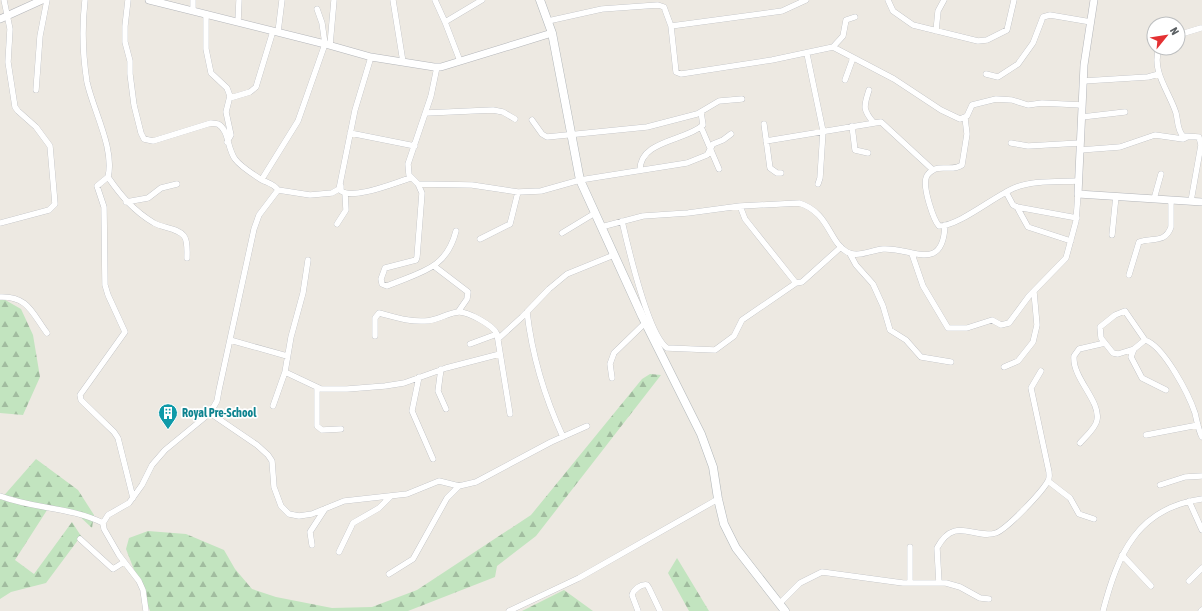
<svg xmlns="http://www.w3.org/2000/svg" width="1202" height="611" font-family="'Asap Condensed',sans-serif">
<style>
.forest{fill:url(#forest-firs)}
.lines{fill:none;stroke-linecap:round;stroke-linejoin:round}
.minor-casing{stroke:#b3b5b9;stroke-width:6}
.tertiary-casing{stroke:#b3b5b9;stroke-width:8}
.secondary-casing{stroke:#b1b6b9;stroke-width:9}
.minor{stroke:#fff;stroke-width:5.5}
.tertiary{stroke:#fff;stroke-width:7}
.secondary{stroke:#fff;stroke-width:8}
.labels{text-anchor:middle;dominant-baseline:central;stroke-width:3.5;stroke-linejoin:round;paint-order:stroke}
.culture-label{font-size:12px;font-weight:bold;fill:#0d838f;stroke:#fff;text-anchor:start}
</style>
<defs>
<pattern id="forest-firs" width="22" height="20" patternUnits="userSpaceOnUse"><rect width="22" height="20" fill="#c2e4bf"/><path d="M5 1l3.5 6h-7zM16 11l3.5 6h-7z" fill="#a1bc9f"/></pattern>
</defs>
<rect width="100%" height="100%" fill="#ede9e2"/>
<path class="forest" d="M0 297 21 309 33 335 40 377 23 415 0 413Z
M650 374 661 375 536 536 497 566 495 577 408 611H150L126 549 129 538 148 531 186 534 224 550 235 569 252 589 276 597 332 608 372 607 417 590 531 515 642 379Z
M36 459 78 490 94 515 92 528 75 512 49 507 15 560 34 574 72 522 81 536 46 583 11 592 0 599V500Z
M677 558 709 611H689L668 573Z
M564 590 593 611H522Z"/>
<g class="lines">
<g class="minor-casing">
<path id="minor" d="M85 0C82 26 83 57 87 82 93 110 115 149 108 177L97 186 104 207 105 285 108 295 125 332 80 395 81 400 85 404 114 432 118 438 133 498
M128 0 125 26V42L130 61V74L134 105 141 133 144 139 153 141 211 123 218 124C229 130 227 148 235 159 241 167 254 175 262 180 268 183 274 184 278 190L259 215 254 229 219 390 217 401 210 413 165 450 152 465 142 485 129 503 108 515 103 523 104 529 119 555 139 581 143 590 146 611
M193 0V11
M393 0 403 62
M435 0 445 22 460 61
M806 0 782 11 671 26 676 72 681 74 772 60 833 47 843 36 846 20 855 17
M888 0 893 11 913 25 978 41 987 40 1007 30 1014 0
M206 14V49L211 73 227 88 230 96 226 112 231 135 227 142
M548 21 602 9 658 5 664 7 671 26
M238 22 239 0
M445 22 482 0
M936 31 938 11 944 0
M278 32 282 0
M1178 35 1201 28
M330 45 334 0
M833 47 894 79 941 110 960 119 967 116 972 105 996 99 1012 100 1028 105 1042 103 1082 105
M1159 48C1151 71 1169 91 1176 113 1178 120 1177 130 1183 136L1199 137 1201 145 1191 201
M807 54 823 131 820 178 818 184
M437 67 431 96 408 164 409 175 418 184 422 193 417 257 416 260 385 268 381 279 382 284 387 286C420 272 446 270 456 231
M986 74 998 77 1018 64 1033 43 1043 17 1050 15 1091 22
M845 80 853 58
M1083 81 1148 77 1159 74
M36 90 40 36 47 0
M869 90C864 106 862 109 874 123
M230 98 250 92 256 87 273 31
M426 113 493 110 503 112 515 119
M1082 117 1125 112
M965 118 967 134 962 165C954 171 943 166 935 169 931 171 927 174 926 178 923 188 933 219 939 226 959 226 993 197 1014 188 1033 180 1058 182 1078 181
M532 120 542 134 547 137 647 127 697 114 719 101 742 99
M764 124 770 168 777 173H781
M852 126 855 150 868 153
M701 127 719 169
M350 133 415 146
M766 141 881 122 933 170
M1011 143 1028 146 1080 143
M1080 150 1120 147 1155 135 1183 139 1187 137
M640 170C640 140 686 141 703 125L701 112
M108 177C121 196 134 211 154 223 163 228 178 228 184 236 188 241 187 251 187 258
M262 179 298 121 325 44 322 23 317 9
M418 184 472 185 518 192 541 191 580 180 687 163 707 155 713 144 723 140 731 134
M341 186V191C355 200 396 182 411 178
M278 190 310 195 332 193 339 189 355 110 371 57
M1006 192 1013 205 1017 207 1077 218
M1154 199 1161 174
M126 202 148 198 161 188 177 184
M740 206 745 219 796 283 802 282 841 247
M1017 207 1028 227 1071 241
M622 221C628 247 648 334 667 348L715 350 734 336 742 320 796 283
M0 223 49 210 55 204 50 146 36 127 18 111 15 107 8 62 10 29 4 0
M337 224 346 210 345 193
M601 227 643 216 688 213 740 206 799 203C829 212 829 242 847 252 858 258 872 250 883 249 911 247 943 274 945 225
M562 233 595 213
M1112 235 1116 196
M480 239 510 224 518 192
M850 254 856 265 873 284 883 306 890 330 906 340 921 357 951 362
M912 254 923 286 948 328H967L992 320 1001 325 1009 323 1029 296 1066 258 1076 221 1078 194
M434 266 468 292 467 299 458 312
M1129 275 1139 242C1152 237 1165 244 1171 227V200
M0 297C28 296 32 313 47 333
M527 312C532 355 545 398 563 437
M375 336V318L379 313C395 317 409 322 425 321 437 321 447 313 458 312 467 311 493 325 497 334L510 414
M498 339 522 317 549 289 567 274 614 255
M230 340 287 356
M470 344 497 334
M1134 349 1118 354 1113 353 1101 338 1100 327 1115 315 1125 311 1145 340
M1004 367 1018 361 1033 342 1037 325 1034 292
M441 369 438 391 446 409
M285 372 321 389H347L385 386 404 383 446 368 500 354
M419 377 412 411 433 459
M612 378 610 364 614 353 645 323
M317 388V426L322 430 341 429
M1166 390 1142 378 1131 357 1134 349 1145 340C1164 346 1189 395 1195 413 1197 421 1198 429 1202 437
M273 406 285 372 291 337 303 293 308 260
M210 413 257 445 268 455 272 461 274 487 281 506 289 514 299 516 312 514 344 501 407 494 439 481 459 486 476 482 551 442 587 426
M1146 435 1198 425
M1080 443C1085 437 1096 428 1097 420 1101 401 1072 378 1074 356L1079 349 1105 343
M1048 481 1070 498 1079 514 1094 519
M1160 485 1185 477 1202 476
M0 496C35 509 70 507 103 523
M1189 501 1202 530
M80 539 113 569 124 562
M312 545 310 532 325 509
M910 547V583
M339 552 353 523 379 508 390 497
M1122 555 1151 586
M389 574 413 559 447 498 459 486
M1189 581 1202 568
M939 583 937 548C955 515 974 540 996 533 1008 528 1042 492 1048 481 1050 478 1049 475 1049 472L1031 388 1041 371
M779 604 800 583 822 572 903 583H946L960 587 980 598 989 599
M509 611 579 578 718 499
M638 611 632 595C634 589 641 584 647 585L649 588 660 611
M1103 611C1118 554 1137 508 1202 499
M1201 611 1202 610"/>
</g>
<g class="tertiary-casing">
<path id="tertiary" d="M149 0 325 44 371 57 434 67H441L552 33
M1094 0 1084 65 1078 194 1202 202
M0 19 42 0"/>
</g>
<g class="secondary-casing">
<path id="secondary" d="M540 0 552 33 580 180 642 316 701 434 713 467 718 499 724 524 736 548 785 611"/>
</g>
<use href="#minor" class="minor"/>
<use href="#tertiary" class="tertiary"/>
<use href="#secondary" class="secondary"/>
</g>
<defs>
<g id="building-pin" transform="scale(1)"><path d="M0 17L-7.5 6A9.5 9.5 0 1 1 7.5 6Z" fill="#0f9aa8" stroke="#fff"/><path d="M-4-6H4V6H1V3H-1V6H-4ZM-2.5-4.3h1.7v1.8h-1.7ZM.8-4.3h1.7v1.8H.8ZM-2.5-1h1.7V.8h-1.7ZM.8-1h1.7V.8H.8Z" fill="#fff"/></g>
</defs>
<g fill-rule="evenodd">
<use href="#building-pin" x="168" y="413"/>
</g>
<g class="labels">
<g class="culture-label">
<text x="182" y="413">Royal Pre-School</text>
</g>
</g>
<g transform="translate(1166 36) rotate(60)"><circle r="19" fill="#ffffff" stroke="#bdbfc0"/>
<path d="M0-3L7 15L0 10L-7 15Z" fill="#e43133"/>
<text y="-6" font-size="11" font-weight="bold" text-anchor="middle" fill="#5a5f62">N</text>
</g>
</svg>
